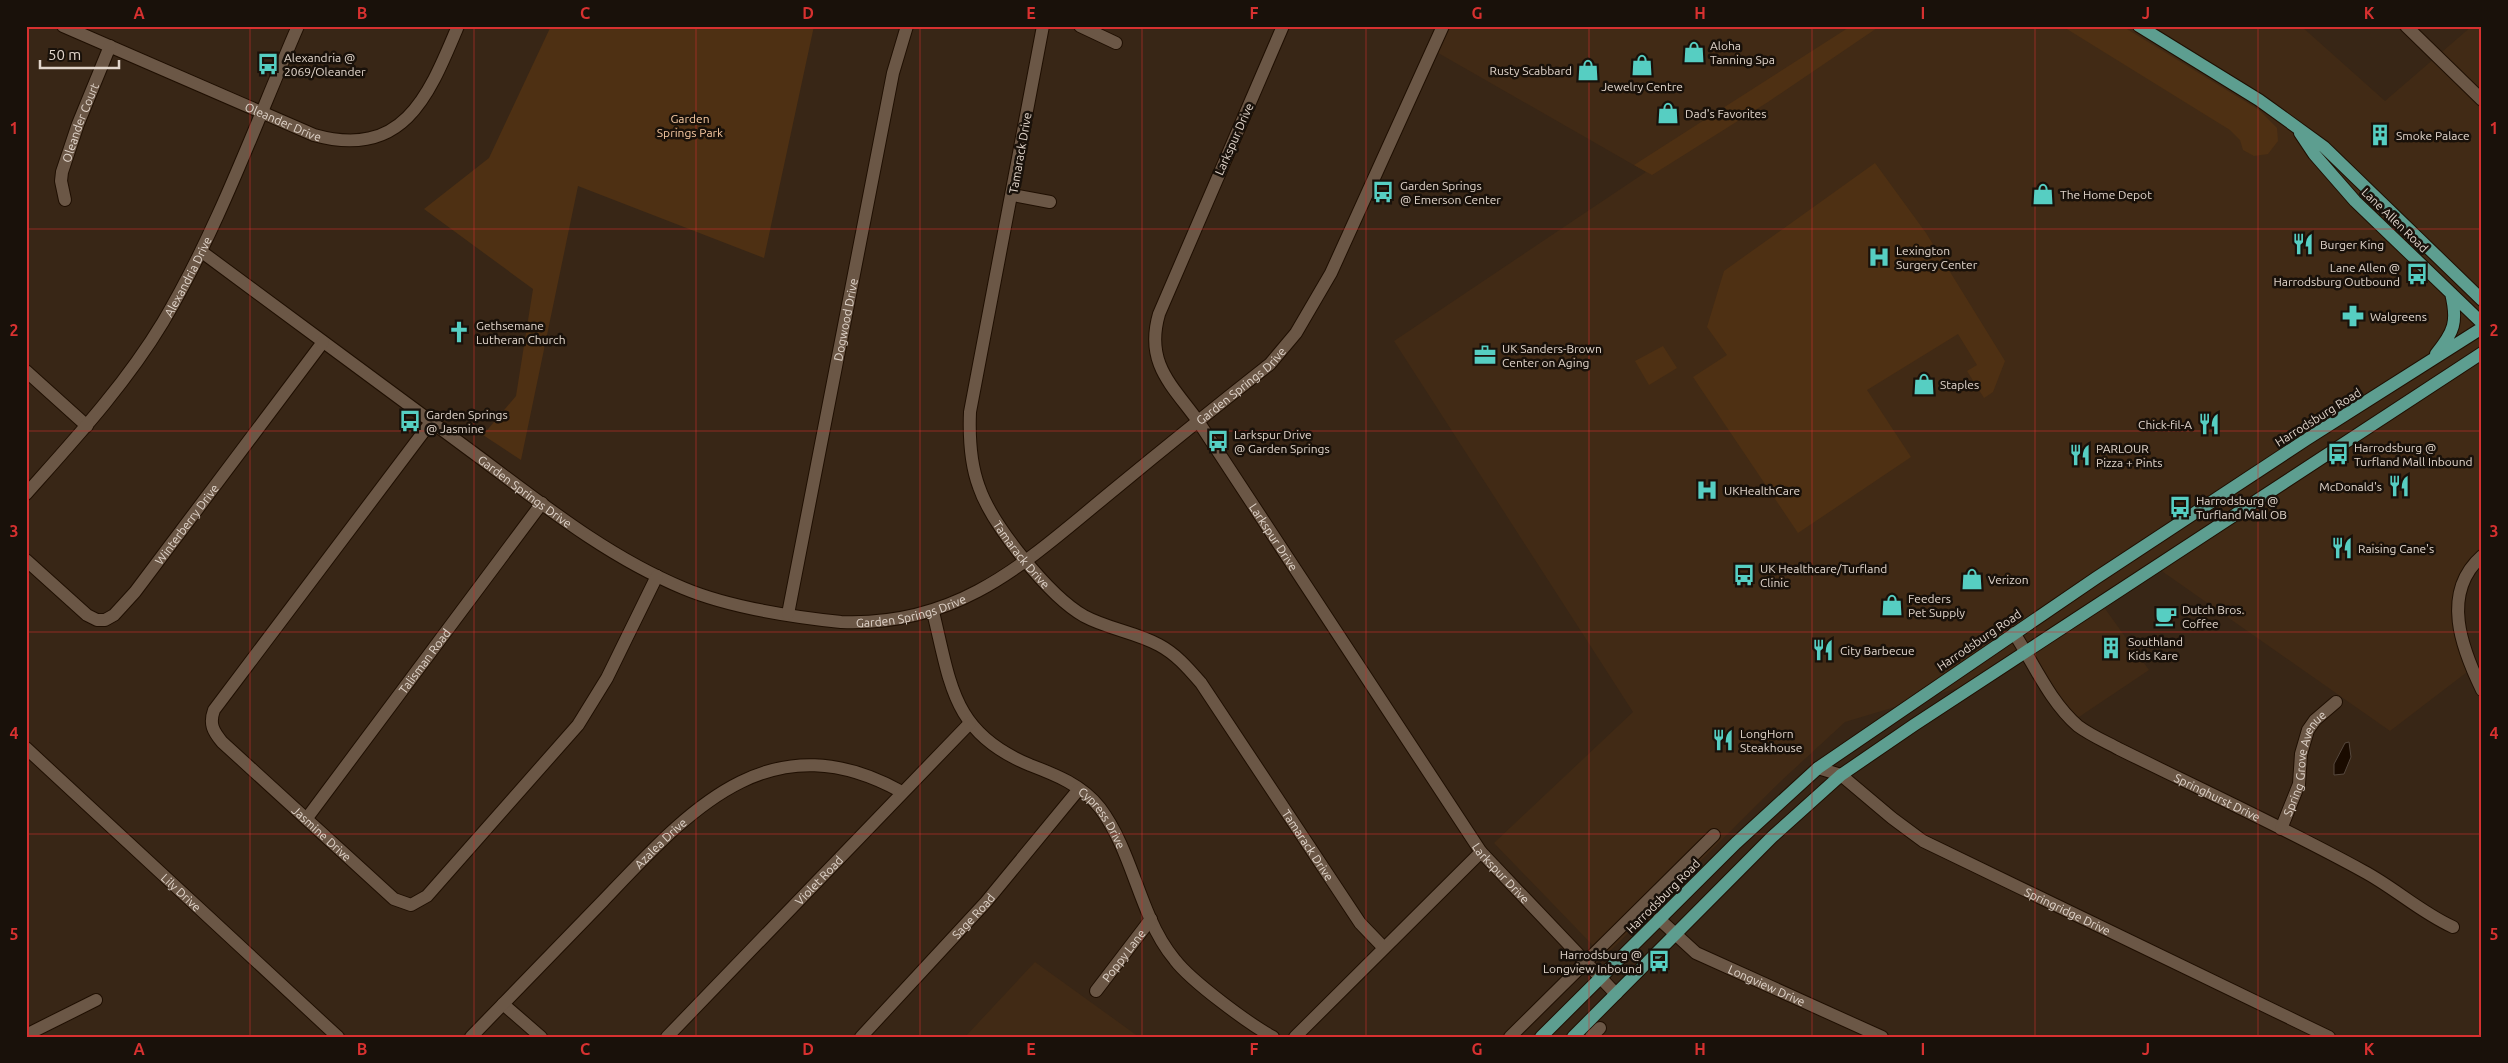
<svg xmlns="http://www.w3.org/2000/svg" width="2508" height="1063" font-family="Ubuntu,sans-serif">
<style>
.built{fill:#412a15}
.green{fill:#4e3013}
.water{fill:#1a0b00;stroke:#56483d}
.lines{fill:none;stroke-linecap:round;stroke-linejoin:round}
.minor-casing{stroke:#1f0f02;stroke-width:14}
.major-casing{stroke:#1f0f02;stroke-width:14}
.minor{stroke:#6b5746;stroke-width:12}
.major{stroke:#5d9e90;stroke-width:12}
.grid{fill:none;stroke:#d73130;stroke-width:1;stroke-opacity:0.55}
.labels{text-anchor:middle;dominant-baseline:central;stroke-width:5;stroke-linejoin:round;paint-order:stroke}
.poi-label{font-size:12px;fill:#e1d5cb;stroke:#19110a;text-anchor:start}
.park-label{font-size:12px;fill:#f8caa3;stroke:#19110a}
.street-label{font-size:12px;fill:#e1d5cb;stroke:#19110a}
.neatline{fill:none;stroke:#d73130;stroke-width:2}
.grid-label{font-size:16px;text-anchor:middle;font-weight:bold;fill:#d73130}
</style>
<rect width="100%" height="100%" fill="#382616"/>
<path class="built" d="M1443 26H2301L2385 101 2472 26H2482V556L2460 599 2471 669 2390 731 2156 567 2101 603 2149 670 2073 721 2027 653 1988 679 1845 722 1781 781 1604 957 1494 843 1633 712 1394 341 1646 172 1433 50Z
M1035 962 1139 1037H965Z"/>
<path class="green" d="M551 26H814L764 258 578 186 521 460 483 435 516 396 533 289 424 209 489 158Z
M1851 26H1880L1768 102 1652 175 1634 165Z
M2062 26H2122L2259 110 2277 128 2278 141 2268 154 2254 156 2243 150 2240 140 2230 130Z
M1875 163 1926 233 2005 361 1993 392 1984 398 1967 371 1977 365 1958 334 1867 390 1911 457 1798 533 1693 377 1727 355 1707 327 1724 271Z
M1663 346 1677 368 1649 385 1635 361Z"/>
<path class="water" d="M2349 742 2351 757 2344 774 2334 775V764L2345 743Z"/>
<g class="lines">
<g class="minor-casing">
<g id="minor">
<path id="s1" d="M63 26 314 135C404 160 429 95 458 26"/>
<path id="s2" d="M1043 26 970 412C969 437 970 463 979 487 992 525 1049 596 1084 616 1108 629 1135 632 1159 645 1176 654 1188 668 1201 683L1360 923 1384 948"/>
<path d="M1080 26 1116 43"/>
<path id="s3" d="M1283 26 1159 314C1145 363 1171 384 1198 421L1481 852 1616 994"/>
<path d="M2406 26 2482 100"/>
<path d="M1013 195 1050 202"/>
<path id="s4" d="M65 200 61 181 62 172 78 124 110 46"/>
<path id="s5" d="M202 252C293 319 384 387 475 454 541 503 606 556 683 588 728 607 793 617 841 622 962 627 1029 559 1116 488 1167 446 1218 405 1270 364L1296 333 1331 273 1443 26"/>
<path d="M26 371 87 426"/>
<path id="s6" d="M431 422 214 710C209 724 213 731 222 742L394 899 411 905 427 896 578 725 607 678 657 576"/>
<path id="s7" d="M26 494C75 439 125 385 163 322 218 229 255 125 298 26"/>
<path d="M2482 556C2440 593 2462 649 2482 690"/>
<path id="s8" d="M26 560 87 615 97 620H105L114 615 135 592 323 342"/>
<path id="s9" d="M933 612C951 685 952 733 1030 765 1056 775 1082 785 1100 808 1124 840 1134 882 1150 918 1156 932 1165 948 1175 960 1191 981 1249 1024 1273 1037"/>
<path id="s10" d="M788 614 893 73 907 26"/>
<path id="s11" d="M2014 633C2034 664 2050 702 2078 726 2090 735 2106 742 2119 749 2200 789 2283 827 2363 871 2395 888 2420 912 2453 927"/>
<path id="s12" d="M26 748 338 1037"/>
<path id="s13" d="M1818 768 1841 775 1892 818 1923 841 2329 1037"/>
<path id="s14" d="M307 818 542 503"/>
<path id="s15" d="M2281 829 2299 784 2301 754 2308 730 2315 720 2336 702"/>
<path id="s16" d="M1659 919 1696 953 1882 1037"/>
<path id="s17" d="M1096 991 1151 919"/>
<path d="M503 1004 541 1037"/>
<path d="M26 1035 96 1000"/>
<path id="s18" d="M471 1037C515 992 559 946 603 901 689 811 769 718 902 792"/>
<path id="s19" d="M667 1037 970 723"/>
<path id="s20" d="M861 1037 986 902 1079 789"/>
<path d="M1295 1037 1481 852"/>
<path d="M1510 1037 1714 835"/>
<path d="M1591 1037 1600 1028"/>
</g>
</g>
<g class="major-casing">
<path id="major" d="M2139 26 2259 100 2324 147 2482 300
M2300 133 2314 154 2355 201 2482 323
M2436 354C2454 332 2458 322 2451 293
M1541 1037 1736 843 1818 768 2096 578 2307 439 2482 328
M1573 1037 1772 837 1841 775 1914 725 2482 353"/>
</g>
<use href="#minor" class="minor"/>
<use href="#major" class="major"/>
</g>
<path class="grid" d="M250 26V1037M474 26V1037M696 26V1037M920 26V1037M1142 26V1037M1366 26V1037M1589 26V1037M1812 26V1037M2035 26V1037M2258 26V1037M26 229H2482M26 431H2482M26 632H2482M26 834H2482"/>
<defs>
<g id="shop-bare" transform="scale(1.725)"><path d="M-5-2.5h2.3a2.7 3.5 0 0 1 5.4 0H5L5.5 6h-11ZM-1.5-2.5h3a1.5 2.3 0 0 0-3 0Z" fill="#56cec2" stroke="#19110a" stroke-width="2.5" paint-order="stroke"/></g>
<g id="bus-bare" transform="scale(1.725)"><path d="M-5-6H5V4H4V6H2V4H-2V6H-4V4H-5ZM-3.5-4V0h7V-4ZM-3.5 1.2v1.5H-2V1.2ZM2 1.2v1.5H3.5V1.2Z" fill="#56cec2" stroke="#19110a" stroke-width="2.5" paint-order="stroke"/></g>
<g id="building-bare" transform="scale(1.725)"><path d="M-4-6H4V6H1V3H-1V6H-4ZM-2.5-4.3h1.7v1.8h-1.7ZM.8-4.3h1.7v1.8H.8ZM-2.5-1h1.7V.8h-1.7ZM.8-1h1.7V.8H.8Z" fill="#56cec2" stroke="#19110a" stroke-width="2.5" paint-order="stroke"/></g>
<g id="restaurant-bare" transform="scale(1.725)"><path d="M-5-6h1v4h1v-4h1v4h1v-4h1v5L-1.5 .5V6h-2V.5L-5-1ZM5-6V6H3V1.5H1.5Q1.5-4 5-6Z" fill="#56cec2" stroke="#19110a" stroke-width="2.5" paint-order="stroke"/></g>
<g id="hospital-bare" transform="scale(1.725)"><path d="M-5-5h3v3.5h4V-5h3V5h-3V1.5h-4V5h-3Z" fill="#56cec2" stroke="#19110a" stroke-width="2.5" paint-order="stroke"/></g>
<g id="pharmacy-bare" transform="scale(1.725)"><path d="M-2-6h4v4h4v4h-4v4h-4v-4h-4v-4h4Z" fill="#56cec2" stroke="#19110a" stroke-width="2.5" paint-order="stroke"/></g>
<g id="church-bare" transform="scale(1.725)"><path d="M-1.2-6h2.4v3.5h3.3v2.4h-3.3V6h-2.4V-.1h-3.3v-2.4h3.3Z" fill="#56cec2" stroke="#19110a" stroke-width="2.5" paint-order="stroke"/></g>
<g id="office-bare" transform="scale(1.725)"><path d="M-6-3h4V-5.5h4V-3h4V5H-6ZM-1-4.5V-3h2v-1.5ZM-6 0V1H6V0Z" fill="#56cec2" stroke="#19110a" stroke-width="2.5" paint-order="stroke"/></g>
<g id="cafe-bare" transform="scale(1.725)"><path d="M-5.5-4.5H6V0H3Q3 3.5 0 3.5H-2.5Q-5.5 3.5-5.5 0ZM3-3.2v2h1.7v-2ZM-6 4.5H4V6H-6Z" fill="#56cec2" stroke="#19110a" stroke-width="2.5" paint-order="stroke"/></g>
</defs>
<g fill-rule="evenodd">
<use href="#shop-bare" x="1694" y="52"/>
<use href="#bus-bare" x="268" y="64"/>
<use href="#shop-bare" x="1642" y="65"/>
<use href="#shop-bare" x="1588" y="70"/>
<use href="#shop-bare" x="1668" y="113"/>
<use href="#building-bare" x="2380" y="135"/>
<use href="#bus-bare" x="1383" y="192"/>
<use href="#shop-bare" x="2043" y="194"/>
<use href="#restaurant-bare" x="2303" y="244"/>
<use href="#hospital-bare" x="1879" y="257"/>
<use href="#bus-bare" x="2417" y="274"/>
<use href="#pharmacy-bare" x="2353" y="316"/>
<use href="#church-bare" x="459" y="332"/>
<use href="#office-bare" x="1485" y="355"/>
<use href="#shop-bare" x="1924" y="384"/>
<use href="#bus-bare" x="410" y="421"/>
<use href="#restaurant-bare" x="2209" y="424"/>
<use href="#bus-bare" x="1218" y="441"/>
<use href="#bus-bare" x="2338" y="454"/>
<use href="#restaurant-bare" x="2080" y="455"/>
<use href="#restaurant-bare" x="2399" y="486"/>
<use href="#hospital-bare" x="1707" y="490"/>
<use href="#bus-bare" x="2180" y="507"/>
<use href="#restaurant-bare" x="2342" y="548"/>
<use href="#bus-bare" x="1744" y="575"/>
<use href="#shop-bare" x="1972" y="579"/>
<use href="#shop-bare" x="1892" y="605"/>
<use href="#cafe-bare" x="2166" y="616"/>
<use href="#building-bare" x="2111" y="648"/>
<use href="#restaurant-bare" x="1823" y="650"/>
<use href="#restaurant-bare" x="1723" y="740"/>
<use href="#bus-bare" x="1659" y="961"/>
</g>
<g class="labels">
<g class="poi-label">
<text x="1710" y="45">Aloha<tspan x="1710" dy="14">Tanning Spa</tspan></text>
<text x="284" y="57">Alexandria @<tspan x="284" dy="14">2069/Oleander</tspan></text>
<text x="1572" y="70" text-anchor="end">Rusty Scabbard</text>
<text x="1642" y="86" text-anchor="middle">Jewelry Centre</text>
<text x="1685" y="113">Dad's Favorites</text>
<text x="2396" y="135">Smoke Palace</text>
<text x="1400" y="185">Garden Springs<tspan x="1400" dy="14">@ Emerson Center</tspan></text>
<text x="2060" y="194">The Home Depot</text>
<text x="2320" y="244">Burger King</text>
<text x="1896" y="250">Lexington<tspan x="1896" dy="14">Surgery Center</tspan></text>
<text x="2400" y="267" text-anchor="end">Lane Allen @<tspan x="2400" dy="14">Harrodsburg Outbound</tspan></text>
<text x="2370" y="316">Walgreens</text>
<text x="476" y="325">Gethsemane<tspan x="476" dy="14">Lutheran Church</tspan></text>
<text x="1502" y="348">UK Sanders-Brown<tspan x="1502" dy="14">Center on Aging</tspan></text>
<text x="1940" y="384">Staples</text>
<text x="426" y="414">Garden Springs<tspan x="426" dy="14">@ Jasmine</tspan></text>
<text x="2192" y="424" text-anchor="end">Chick-fil-A</text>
<text x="1234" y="434">Larkspur Drive<tspan x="1234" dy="14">@ Garden Springs</tspan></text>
<text x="2354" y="447">Harrodsburg @<tspan x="2354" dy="14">Turfland Mall Inbound</tspan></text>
<text x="2096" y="448">PARLOUR<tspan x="2096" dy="14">Pizza + Pints</tspan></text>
<text x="2382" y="486" text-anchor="end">McDonald's</text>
<text x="1724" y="490">UKHealthCare</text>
<text x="2196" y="500">Harrodsburg @<tspan x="2196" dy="14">Turfland Mall OB</tspan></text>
<text x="2358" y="548">Raising Cane's</text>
<text x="1760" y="568">UK Healthcare/Turfland<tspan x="1760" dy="14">Clinic</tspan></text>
<text x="1988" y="579">Verizon</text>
<text x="1908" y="598">Feeders<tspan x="1908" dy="14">Pet Supply</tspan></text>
<text x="2182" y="609">Dutch Bros.<tspan x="2182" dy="14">Coffee</tspan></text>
<text x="2128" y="641">Southland<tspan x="2128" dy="14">Kids Kare</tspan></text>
<text x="1840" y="650">City Barbecue</text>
<text x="1740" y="733">LongHorn<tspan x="1740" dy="14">Steakhouse</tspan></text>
<text x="1642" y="954" text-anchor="end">Harrodsburg @<tspan x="1642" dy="14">Longview Inbound</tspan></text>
</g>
<g class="park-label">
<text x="690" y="118">Garden<tspan x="690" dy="14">Springs Park</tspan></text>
</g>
<g class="street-label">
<text stroke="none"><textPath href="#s1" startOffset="240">Oleander Drive</textPath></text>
<text stroke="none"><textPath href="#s4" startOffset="81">Oleander Court</textPath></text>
<text transform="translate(1234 139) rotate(-66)">Larkspur Drive</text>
<text transform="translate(1020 153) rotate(-80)">Tamarack Drive</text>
<text transform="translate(2395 220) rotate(44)">Lane Allen Road</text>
<text stroke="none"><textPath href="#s7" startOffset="272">Alexandria Drive</textPath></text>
<text stroke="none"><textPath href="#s10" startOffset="300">Dogwood Drive</textPath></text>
<text stroke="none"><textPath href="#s5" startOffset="1226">Garden Springs Drive</textPath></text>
<text transform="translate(2318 417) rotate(-32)">Harrodsburg Road</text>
<text stroke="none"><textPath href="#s5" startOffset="402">Garden Springs Drive</textPath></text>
<text stroke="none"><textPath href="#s8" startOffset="228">Winterberry Drive</textPath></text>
<text stroke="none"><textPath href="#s3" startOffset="572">Larkspur Drive</textPath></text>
<text stroke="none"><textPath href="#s2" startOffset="549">Tamarack Drive</textPath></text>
<text stroke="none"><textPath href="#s5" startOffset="821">Garden Springs Drive</textPath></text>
<text transform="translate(1979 640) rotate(-34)">Harrodsburg Road</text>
<text stroke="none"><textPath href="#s14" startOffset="196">Talisman Road</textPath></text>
<text stroke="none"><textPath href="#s15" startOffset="71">Spring Grove Avenue</textPath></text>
<text stroke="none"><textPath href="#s11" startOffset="270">Springhurst Drive</textPath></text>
<text stroke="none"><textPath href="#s9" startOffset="284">Cypress Drive</textPath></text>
<text stroke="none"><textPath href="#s6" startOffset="531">Jasmine Drive</textPath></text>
<text stroke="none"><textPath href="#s18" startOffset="271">Azalea Drive</textPath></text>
<text stroke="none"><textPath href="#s2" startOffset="969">Tamarack Drive</textPath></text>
<text stroke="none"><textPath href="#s3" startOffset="978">Larkspur Drive</textPath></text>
<text stroke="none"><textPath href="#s19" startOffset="218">Violet Road</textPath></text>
<text stroke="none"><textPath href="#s12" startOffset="212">Lily Drive</textPath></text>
<text transform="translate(1663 896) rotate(-45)">Harrodsburg Road</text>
<text stroke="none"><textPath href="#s13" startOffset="290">Springridge Drive</textPath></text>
<text stroke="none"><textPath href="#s20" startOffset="165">Sage Road</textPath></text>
<text stroke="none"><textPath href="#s17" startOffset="45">Poppy Lane</textPath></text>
<text stroke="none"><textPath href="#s16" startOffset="128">Longview Drive</textPath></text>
</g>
</g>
<rect width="2508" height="1063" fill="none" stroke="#19110a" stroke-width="55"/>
<path d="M40 60v8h79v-8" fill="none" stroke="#e1d5cb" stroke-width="2.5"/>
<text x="48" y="60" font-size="15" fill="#e1d5cb" stroke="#19110a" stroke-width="4" paint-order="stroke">50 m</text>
<rect x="28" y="28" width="2452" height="1008" class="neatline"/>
<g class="grid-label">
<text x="139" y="19">A</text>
<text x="362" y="19">B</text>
<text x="585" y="19">C</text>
<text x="808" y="19">D</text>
<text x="1031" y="19">E</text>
<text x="1254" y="19">F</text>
<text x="1477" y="19">G</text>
<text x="1700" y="19">H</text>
<text x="1923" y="19">I</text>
<text x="2146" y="19">J</text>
<text x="2369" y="19">K</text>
<text x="14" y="134">1</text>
<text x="2494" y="134">1</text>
<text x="14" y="336">2</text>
<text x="2494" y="336">2</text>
<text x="14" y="537">3</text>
<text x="2494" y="537">3</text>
<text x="14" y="739">4</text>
<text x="2494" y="739">4</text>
<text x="14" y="940">5</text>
<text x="2494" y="940">5</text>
<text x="139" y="1055">A</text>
<text x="362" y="1055">B</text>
<text x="585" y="1055">C</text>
<text x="808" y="1055">D</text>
<text x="1031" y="1055">E</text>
<text x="1254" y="1055">F</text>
<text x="1477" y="1055">G</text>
<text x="1700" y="1055">H</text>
<text x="1923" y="1055">I</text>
<text x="2146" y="1055">J</text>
<text x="2369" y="1055">K</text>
</g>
</svg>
